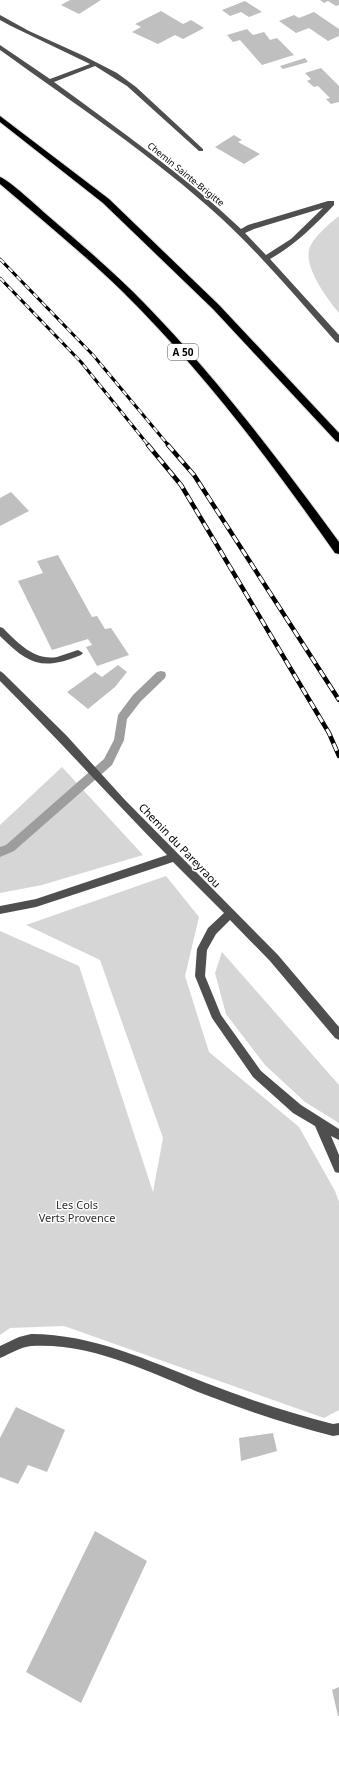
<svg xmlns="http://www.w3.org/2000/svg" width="339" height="1769" font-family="'Noto Sans',sans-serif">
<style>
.green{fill:#d6d6d6}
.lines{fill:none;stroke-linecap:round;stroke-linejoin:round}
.stream{fill:#9d9d9d;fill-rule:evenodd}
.building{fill:#bfbfbf}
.highway-casing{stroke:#dbdbdb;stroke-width:2}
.minor{fill:#4f4f4f;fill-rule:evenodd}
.highway{fill:#000;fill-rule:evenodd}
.rail-far1-casing{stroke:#000;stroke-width:3}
.rail-casing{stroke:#000;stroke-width:4.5}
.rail-far1{stroke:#fff;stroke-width:2;stroke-dasharray:6;stroke-linecap:butt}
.rail{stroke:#fff;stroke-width:3;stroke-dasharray:8;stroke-linecap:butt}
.labels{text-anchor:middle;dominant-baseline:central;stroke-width:3;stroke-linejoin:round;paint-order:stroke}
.far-street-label{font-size:9px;fill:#000;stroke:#fff}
.shield{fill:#fff;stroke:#4c4c4c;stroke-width:1}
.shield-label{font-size:10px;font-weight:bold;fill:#000}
.street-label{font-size:11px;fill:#000;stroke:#fff}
.park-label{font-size:11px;fill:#2d2d2d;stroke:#fff}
</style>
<rect width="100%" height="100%" fill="#fff"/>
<path class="green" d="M339 216V313C327 299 305 269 309 250 312 238 330 223 339 216Z
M62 767 143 855 42 885 0 893V825Z
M166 876 199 917 185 976 209 1052 299 1127 335 1191 339 1202V1410L324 1418 64 1326 10 1328 0 1335V931L79 966 153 1192 163 1138 100 960 26 925Z
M222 952 339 1085V1123L305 1102 265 1065 226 1014 215 973Z"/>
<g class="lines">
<path class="stream" d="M161 671 165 672 166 675 165 678 141 701 127 719 124 740 112 765 14 851 0 857V847L6 845 104 759 114 740 118 715 133 695 157 672Z"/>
</g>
<path class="building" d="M70 0H101L79 14 61 5Z
M320 0H339V5L336 6 328 1 324 3Z
M245 1 262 12 249 17 241 12 230 16 222 10Z
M161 11 183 24 191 20 204 28 183 39 175 35 158 44 132 32 141 27 135 24Z
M314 12 339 29V36L328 41 309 28 296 33 279 21 294 15 299 18Z
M247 29 253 35 264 32 270 40 277 38 294 55 262 65 240 40 233 42 227 35Z
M305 58 308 62 283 69 280 66Z
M321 68 339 86V102L331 104 326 99 330 98 318 86 314 87 307 81 311 79 305 73Z
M234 135 242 140 238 142 260 154 244 164 215 147Z
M11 492 29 511 0 526V498Z
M58 555 92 617 97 616 105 629 111 628 129 655 97 666 86 647 92 645 88 639 52 650 18 581 43 573 37 561Z
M118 665 127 672 115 687 88 709 67 692 95 672 102 677Z
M16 1407 65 1430 47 1472 28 1465 18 1484 0 1477V1438Z
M273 1433 277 1451 241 1461 239 1438Z
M95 1531 147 1561 81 1703 26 1672Z
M339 1687V1716H338L332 1690Z"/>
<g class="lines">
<g class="highway-casing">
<path id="highway" d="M0 116 109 199 219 305 339 433V442L336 441 213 309 103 203 0 122Z
M0 177C9 180 38 207 47 215 81 244 115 273 146 305 217 378 279 460 339 542V554L335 553C271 462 203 371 123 292 84 254 42 220 0 184Z"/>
</g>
<path class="minor" d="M0 15 29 31 84 56 117 73 136 87 203 149V151H199L127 86 95 66 54 82C118 129 184 175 241 229L248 225 328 201H334V205C314 226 295 245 270 259L339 335V343L336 342C299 300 262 256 221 218 153 156 75 104 0 50V45L50 79 90 64 11 26 0 20ZM323 208 291 239 266 255 245 233 254 229Z
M0 627 3 628C17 642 34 661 57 657 64 655 71 652 78 650L83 653 81 655C44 670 30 666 2 638L0 636Z
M0 671 3 673 66 735 125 800 278 955 339 1027V1040L335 1038 270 961 230 920 216 934 207 950 205 976 221 1015 261 1071 301 1105 339 1129V1140L331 1136 339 1155V1173L335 1172 315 1126 293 1113 253 1077 212 1018 195 976 197 949 208 928 224 913 173 862 36 907 0 914V906L36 899 167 855C111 798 57 738 0 681Z
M31 1334C93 1334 149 1361 206 1383 247 1399 290 1413 333 1424L339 1423V1435L333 1436C290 1425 247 1411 206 1395 151 1373 92 1342 31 1346 20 1347 10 1354 0 1358V1346L19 1337Z"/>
<use href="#highway" class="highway"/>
<g class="rail-far1-casing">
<path id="rail-far1" d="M0 259 93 355 169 446
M0 278 81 362 149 446"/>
</g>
<g class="rail-casing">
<path id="rail" d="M148 445 181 485 329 733 339 756
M168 445 194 475 339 700"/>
</g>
<use href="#rail-far1" class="rail-far1"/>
<use href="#rail" class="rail"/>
</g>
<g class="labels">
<g class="far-street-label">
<text transform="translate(186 174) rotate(39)">Chemin Sainte-Brigitte</text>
</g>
<rect class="shield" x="168" y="344" width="30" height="16" rx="3"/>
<g class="shield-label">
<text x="183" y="352">A 50</text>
</g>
<g class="street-label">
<text transform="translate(180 845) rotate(46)">Chemin du Pareyraou</text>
</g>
<g class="park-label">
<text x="77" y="1204">Les Cols<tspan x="77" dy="13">Verts Provence</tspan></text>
</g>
</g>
</svg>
